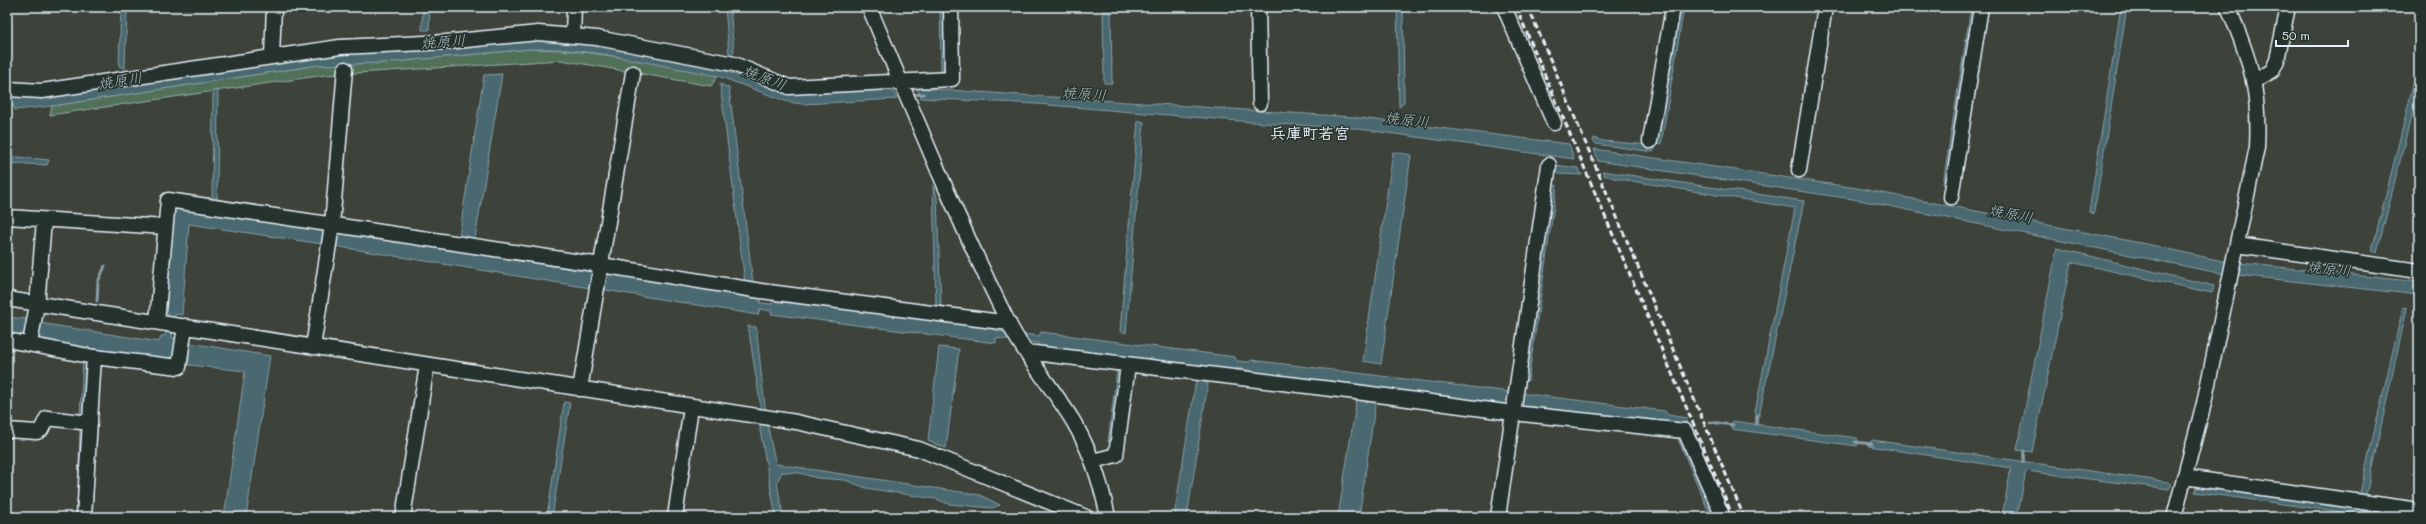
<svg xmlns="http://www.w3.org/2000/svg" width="2426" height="524" font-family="Mali,'Klee One',sans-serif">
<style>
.green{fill:#517058;stroke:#9cb0a8}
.water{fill:#48686f;stroke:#889fa6}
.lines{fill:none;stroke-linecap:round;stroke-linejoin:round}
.stream{stroke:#889fa6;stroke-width:3}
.minor-casing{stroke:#e8f1f8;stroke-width:17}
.minor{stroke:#26332d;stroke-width:14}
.rail{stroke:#e8f1f8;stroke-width:3;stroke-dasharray:6 3;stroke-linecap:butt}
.labels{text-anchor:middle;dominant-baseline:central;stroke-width:3;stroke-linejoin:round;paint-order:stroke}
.water-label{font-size:15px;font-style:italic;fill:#a8bac1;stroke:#26332d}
.quarter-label{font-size:16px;font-weight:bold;fill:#e8f1f8;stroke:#26332d}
</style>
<rect width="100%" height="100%" fill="#3d423b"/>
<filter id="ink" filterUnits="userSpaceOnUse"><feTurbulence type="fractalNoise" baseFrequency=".025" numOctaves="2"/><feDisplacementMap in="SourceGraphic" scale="8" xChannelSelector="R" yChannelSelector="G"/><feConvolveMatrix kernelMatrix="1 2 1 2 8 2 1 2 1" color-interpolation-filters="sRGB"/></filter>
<g filter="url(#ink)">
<path class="green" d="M530 49C594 49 656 64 718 76L711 86 561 60 325 75 50 115 52 106 318 65 382 63Z"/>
<path class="water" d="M121 7H127L125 69 119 66Z
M423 7H430L429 30H422Z
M725 7H730L734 53 729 54Z
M940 7H945L946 71 941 70Z
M1103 7H1111L1112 83H1104Z
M1397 7H1403L1404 103 1399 107Z
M1677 7H1684L1661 145 1658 144 1653 152 1596 144 1593 141 1594 138 1602 141 1649 145Z
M1971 7H1975L1947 185 1943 184Z
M2121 7H2127L2094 214 2089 212Z
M558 39 598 43 714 67 788 93 892 89 897 99 803 104 788 102 718 76 603 54 561 49H530L382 63 318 65 52 106 15 110 14 106H7V95L313 55Z
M2419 62V85L2377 253 2372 250Z
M502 74 475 239 459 237 484 75Z
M720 84 729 88 753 284 745 283Z
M917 88 1352 117 1569 144 1574 159 1352 128 1276 124 1037 104 921 98Z
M213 91H218L217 200H212Z
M1138 120 1144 122 1126 333 1120 331Z
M1594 149 1857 188 2151 245 2222 261 2419 282V295L2219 273 1859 200 1598 161Z
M1393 152 1411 155 1381 364 1363 361Z
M7 156 49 160 47 165 7 163Z
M1554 165 1578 168 1582 175 1558 174 1553 171Z
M1602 171 1804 201 1759 416 1755 412 1795 208 1614 178 1604 175Z
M933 184 937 197 941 309 936 308Z
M1557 185 1528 381 1523 378 1551 186Z
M174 207 323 230V234L335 235V229L593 271V276L606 278 607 274 761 297 760 303 772 304 773 301 997 327V331L1039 336 1041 332 1235 357 1237 361 1249 362 1251 360 1665 411 1668 415 1687 418V423L1667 421 1665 426 1250 374 1248 370 1236 368 1233 372 1040 348 1038 343 996 338V343L771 314 772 311 760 309 758 315 605 290V285L592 282 590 288 334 246 323 239 322 244 189 224 182 315 175 314 172 338 179 339 177 351 189 352 190 343 270 356 246 517H224L245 371 189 365V356L177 354 174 361 38 341 7 334V317L26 319 27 326 40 323 159 342 161 336H165L168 313 164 312Z
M2057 248 2214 286 2212 293 2071 262 2032 452 2017 450Z
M2403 307 2407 308 2366 495 2360 493Z
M748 326 756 327C762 373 764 420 776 464L980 495 1000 505 992 508 949 504 936 499 866 488 845 480 817 478 800 473 782 472 777 482 783 517H776L760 430V402Z
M939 347 959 349 946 448 928 441Z
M87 359 86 416 80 415 83 360Z
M1117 370 1122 371 1114 441 1108 442Z
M1196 380 1208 383 1187 517H1174Z
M1357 397 1376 399 1359 517H1338Z
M564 402 570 403 552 517H547Z
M1732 421 1857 438 1859 442 1857 446 1731 429Z
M80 427 83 428 81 508H75L78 500Z
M1683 438 1716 517H1711L1678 439Z
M1872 440 2168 482 2171 485 2169 489 2026 471 2017 517H2002L2011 468 1868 446Z
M2197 486 2419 515V517L2363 515 2356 517V514L2195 492Z"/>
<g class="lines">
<path class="stream" d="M909 95 924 94
M97 301 98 282 105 266
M1710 422 1733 425
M1756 424 1757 415
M1855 442 1872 444
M2023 462 2024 451"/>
<g class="minor-casing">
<path id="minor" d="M869 7C914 113 957 220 1008 322 1026 358 1053 388 1073 421 1091 451 1101 483 1108 517
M1258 7 1260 103
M1504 7 1554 123
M573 36 574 7
M272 56 274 7
M2254 81 2272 71 2277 60 2288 7
M7 89 42 91 340 47 446 42 538 33 597 38 734 64 789 87 952 79 951 7
M1650 141 1673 7
M1799 170 1825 7
M1951 197 1981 7
M7 217 165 227
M2237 245 2419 271
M7 299 796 422 919 449 1086 517
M157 322 168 200 601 265 761 291 1009 323
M7 340 94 357 179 367 185 326
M30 343 37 305 44 221
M313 347 332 225 345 69
M1026 352 1356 392 1513 413 1685 431 1723 517
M580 389 633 73
M7 430 37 432 41 430 47 418 90 423
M1093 461 1116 455 1128 365
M2184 477 2419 510
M84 517 94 357
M403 517 427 365
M675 517 691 407
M1498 517 1549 165
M2174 517 2204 403 2257 147C2260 89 2250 59 2228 7"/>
</g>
<use href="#minor" class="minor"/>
<path class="rail" d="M1516 7 1733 517
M1528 7 1744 517"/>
</g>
</g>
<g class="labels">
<g class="water-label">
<text transform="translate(443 41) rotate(-4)">焼原川</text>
<text transform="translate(765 77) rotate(21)">焼原川</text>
<text transform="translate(120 80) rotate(-9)">焼原川</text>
<text transform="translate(1084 93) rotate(4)">焼原川</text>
<text transform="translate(1407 119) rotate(6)">焼原川</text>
<text transform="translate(2011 213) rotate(11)">焼原川</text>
<text transform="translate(2329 268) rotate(6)">焼原川</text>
</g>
<g class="quarter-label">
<text x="1310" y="132">兵庫町若宮</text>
</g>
</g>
<rect width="2426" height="524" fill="none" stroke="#26332d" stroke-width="24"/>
<rect x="12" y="12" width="2402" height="500" fill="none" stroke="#e8f1f8" stroke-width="1.5" filter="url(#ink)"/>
<path d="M2276 40v6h72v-6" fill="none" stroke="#e8f1f8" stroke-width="2"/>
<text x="2282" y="40" font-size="12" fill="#e8f1f8" stroke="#26332d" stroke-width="3" paint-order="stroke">50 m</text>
</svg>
